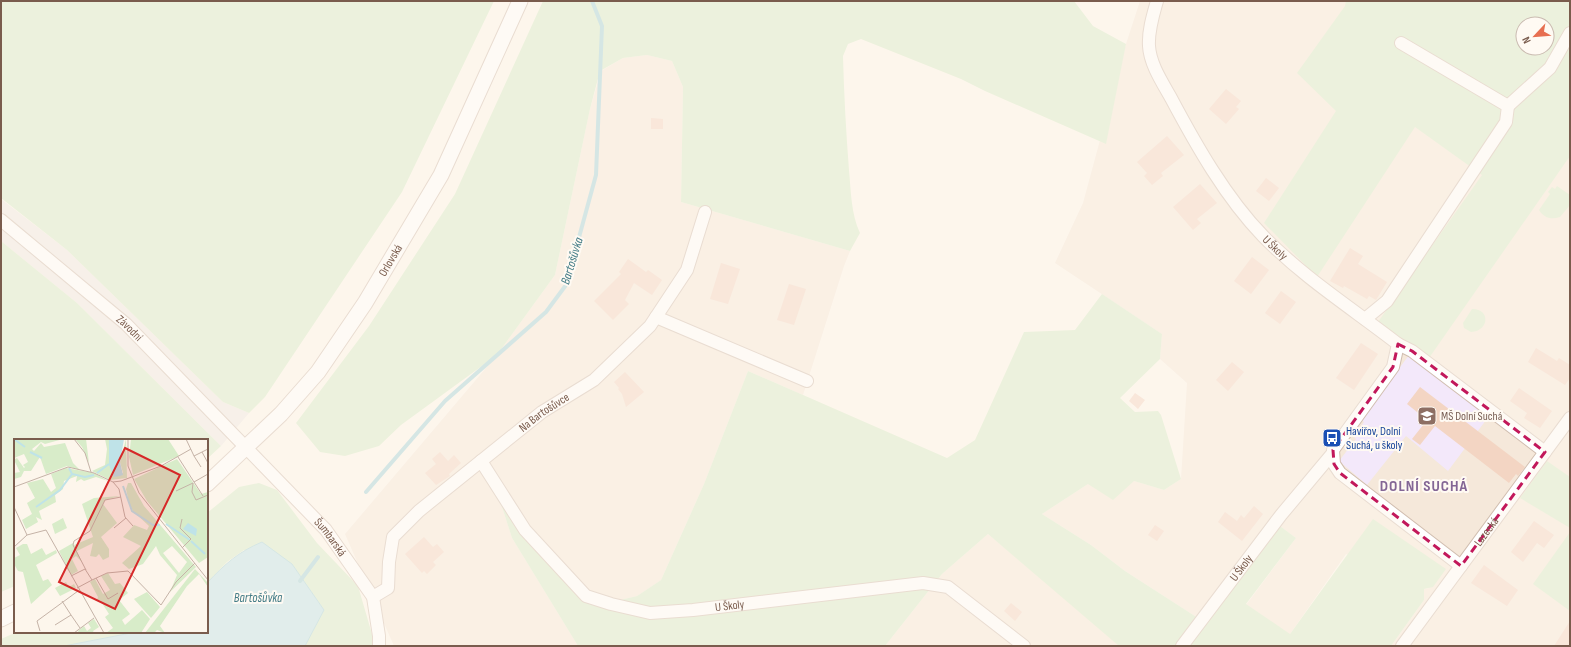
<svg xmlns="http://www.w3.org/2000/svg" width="1571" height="647" font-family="'Sofia Sans Condensed',sans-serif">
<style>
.residential{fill:#f5e8da;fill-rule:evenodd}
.industrial{fill:#efe9e4}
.education{fill:#f3e8fa}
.green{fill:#d8ecc9;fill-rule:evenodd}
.water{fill:#bfe3e8;stroke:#a5d3da}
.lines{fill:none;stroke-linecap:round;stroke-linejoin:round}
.stream{stroke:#a5d3da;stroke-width:4}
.building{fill:#f3d5c3}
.minor-casing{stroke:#d1beb0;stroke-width:14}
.tertiary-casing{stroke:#d1beb0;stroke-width:17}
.minor{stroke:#fff;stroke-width:12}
.tertiary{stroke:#fff;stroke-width:15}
.marked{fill:none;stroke:#c2185b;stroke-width:3;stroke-dasharray:8 5;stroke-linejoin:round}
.labels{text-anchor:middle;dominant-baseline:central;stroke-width:4;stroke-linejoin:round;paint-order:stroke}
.street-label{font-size:12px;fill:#7a5c4d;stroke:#fffaf3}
.education-label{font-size:12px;fill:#785e54;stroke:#fffaf3;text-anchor:start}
.transit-label{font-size:12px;fill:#164399;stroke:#fffaf3;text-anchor:start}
.water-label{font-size:13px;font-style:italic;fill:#437c86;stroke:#fffaf3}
.district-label{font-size:16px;font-weight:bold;letter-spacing:1px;fill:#846695;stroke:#fffaf3}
.inset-river{fill:none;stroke:#bfe3e8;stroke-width:2}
.inset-road{fill:none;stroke:#c5b3a7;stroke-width:1}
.view{fill:#d62828;fill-opacity:0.15;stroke:#d62828;stroke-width:2}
.inset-edge{fill:none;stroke:#7a5c4d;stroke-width:2}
</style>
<rect width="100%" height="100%" fill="#fdf6ec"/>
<path class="residential" d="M1140 1H1570V646H1391L1424 600V589L1430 588 1346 554 1290 634H1288L1246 605 1296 538 1280 526 1273 515 1198 618 1125 571 1091 545 1042 514 1088 484 1134 481 1164 490 1181 479 1187 383 1160 359 1162 334 1055 263 1083 203 1126 44ZM1523 24H1547V48H1523Z
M647 55 672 61 683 87 681 202 850 251 844 266 803 395 748 371 704 484 661 580 637 596 616 601 582 598 480 470 502 507 512 538 578 646H394L345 534 497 355 555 275 590 109 601 71 623 58Z
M988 534 1111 637 1119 646H885L942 574Z"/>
<path class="industrial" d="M1 199 67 250 223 402 249 413 221 446 77 303 1 241Z"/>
<path class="education" d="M1412 351 1492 412 1448 471 1406 436 1367 485 1339 461 1356 439 1354 437 1364 422 1361 420Z"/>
<path class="green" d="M1 1H494L402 192 265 397 249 413 223 402 67 250 1 198Z
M543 1H1074L1093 26 1126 44 1106 144 985 91 961 79 861 39 848 44 843 56C844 94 846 132 849 170 851 191 851 214 860 233L850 251 681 202 683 87 672 61 647 55 623 58 600 71 590 109 555 275 497 355 401 425 379 446 345 456 320 452 296 423 369 326 455 194Z
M1346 1H1570V156L1429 358 1400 340 1378 322 1482 175 1415 127 1317 277 1264 223 1336 111 1297 73 1345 6ZM1523 24H1547V48H1523Z
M1557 186 1570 195V205L1560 217C1551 220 1544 218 1539 210L1550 194 1548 192 1552 187 1555 189Z
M1 241 77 303 221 446 207 459V440H15V586L1 592Z
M1102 294 1162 334 1160 359 1120 398 1135 412 1158 411 1161 415 1181 479 1164 490 1134 481 1113 500 1088 484 1042 514 1091 545 1125 571 1198 618 1178 646H1119L988 534 942 574 885 646H578L512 538 502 507 480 470 582 598 616 601 637 596 661 580 704 484 748 371 947 458 975 440 1024 332 1075 330Z
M1472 309C1490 308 1490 331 1471 332L1464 328 1463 323Z
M1547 461 1570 477V528L1520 498Z
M259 483 277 490 317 543 358 586 374 641 373 646H305L324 610 292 564 244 550 227 562 207 583V513L239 487Z
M1373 519 1446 569 1433 587 1424 589V600L1391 646H1189L1280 526 1296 538 1246 604 1290 634Z
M1570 532V611L1533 584Z
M17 632H136L64 646H1V639Z"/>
<path class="water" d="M262 542 292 564 324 610 305 646H64L136 632H207V583C225 564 238 552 262 542Z"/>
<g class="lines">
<path class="stream" d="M366 492 445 401 546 312 566 285 596 175 602 26 592 1
M300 581 318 557"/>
</g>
<path class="building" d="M1226 89 1241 101 1236 107 1239 109 1226 124 1209 109Z
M651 118 663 119V129H651Z
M1167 136 1184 155 1161 173 1163 176 1152 185 1144 176 1147 173 1137 162Z
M1266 178 1279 188 1269 201 1256 191Z
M1200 184 1217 203 1197 219 1201 223 1193 230 1173 207Z
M1350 248 1363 256 1358 264 1387 282 1376 300 1369 296 1367 299 1344 286 1343 288 1330 281Z
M1252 257 1269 270 1251 294 1234 281Z
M628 259 646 272 648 270 662 280 652 295 634 283 625 300 629 304 613 320 594 301 621 274 619 272Z
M721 263 740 269 728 304 710 299Z
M789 284 806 289 794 325 777 320Z
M1281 291 1296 302 1280 324 1265 313Z
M1361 343 1378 354 1354 390 1336 378Z
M1536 348 1557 361 1559 358 1570 365V378L1565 385 1528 362Z
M1232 362 1244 372 1228 391 1216 380Z
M625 372 644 392 626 407 622 394 618 389 619 388 614 382Z
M1420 387 1525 467 1518 476 1516 474 1509 483 1435 426 1420 445 1412 439 1427 420 1407 404Z
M1519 388 1552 411 1540 428 1524 418 1527 413 1510 401Z
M1135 393 1145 400 1138 409 1129 401Z
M440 452 448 461 454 455 461 463 449 474 450 476 436 485 425 473 436 464 432 459Z
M1254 506 1263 514 1242 541 1218 522 1225 512 1237 521 1241 515 1244 518Z
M1534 521 1554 535 1544 548 1537 543 1523 562 1511 552Z
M1155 525 1164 531 1157 541 1148 535Z
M424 537 433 547 437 544 444 552 433 562 436 565 427 574 424 571 422 573 405 554Z
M1484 565 1518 590 1507 606 1471 583Z
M1011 603 1022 612 1015 621 1004 611Z
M1570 621V646H1554Z"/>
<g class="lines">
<g class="minor-casing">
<g id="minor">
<path id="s1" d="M1157 1C1153 15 1148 31 1149 46 1150 64 1162 82 1171 98 1196 145 1226 198 1263 236 1304 278 1353 309 1398 344L1393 367 1333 450 1334 464 1340 473 1461 566"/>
<path d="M1508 106 1550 68 1570 33"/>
<path id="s2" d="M1 220 126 324 326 530 373 597 379 636V646"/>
<path d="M656 317 807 381"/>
<path d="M1365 319 1387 301 1506 122 1508 106 1401 43"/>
<path d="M1398 344 1412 351 1545 452"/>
<path id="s3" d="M481 461 525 530 586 596 611 604 650 613 693 610 923 583 948 587 1024 646"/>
<path id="s4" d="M373 597 388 588 389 562 393 537 419 511 542 412 594 380 650 326 687 270 705 212"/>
<path id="s5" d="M1182 646 1281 515 1332 454"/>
<path id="s6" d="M1402 646 1570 418"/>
</g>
</g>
<g class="tertiary-casing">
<g id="tertiary">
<path id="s7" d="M207 484 281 414 318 372 365 303 441 175 520 1"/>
<path d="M1 619 15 612"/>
</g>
</g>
<use href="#minor" class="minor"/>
<use href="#tertiary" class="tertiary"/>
</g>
<path d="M0 0H1571V647H0ZM1398 344 1412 351 1545 452 1461 566 1340 473 1334 464 1333 450 1393 367Z" fill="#fdf6ec" fill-opacity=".55" fill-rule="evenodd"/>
<path class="marked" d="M1398 344 1412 351 1545 452 1461 566 1340 473 1334 464 1333 450 1393 367Z"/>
<defs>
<g id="school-square" transform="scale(1)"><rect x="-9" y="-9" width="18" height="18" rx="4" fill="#8d6e63" stroke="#fffaf3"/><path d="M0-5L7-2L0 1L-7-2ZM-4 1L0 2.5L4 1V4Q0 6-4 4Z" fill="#fff"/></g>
<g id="bus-square" transform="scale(1)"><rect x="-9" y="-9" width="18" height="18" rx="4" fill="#1a4fb4" stroke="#fffaf3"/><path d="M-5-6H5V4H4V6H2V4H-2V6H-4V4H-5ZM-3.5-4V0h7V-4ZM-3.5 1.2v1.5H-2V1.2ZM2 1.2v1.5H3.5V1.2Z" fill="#fff"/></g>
</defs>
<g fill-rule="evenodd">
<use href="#school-square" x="1427" y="416"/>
<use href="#bus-square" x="1332" y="438"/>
</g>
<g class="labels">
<g class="street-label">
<text stroke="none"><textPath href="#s1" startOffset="286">U Školy</textPath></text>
<text stroke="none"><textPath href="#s7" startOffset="291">Orlovská</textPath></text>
<text stroke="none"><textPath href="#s2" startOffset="168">Závodní</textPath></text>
<text stroke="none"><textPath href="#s4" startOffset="265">Na Bartošůvce</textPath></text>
<text stroke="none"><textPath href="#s6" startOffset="142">Lazecká</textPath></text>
<text stroke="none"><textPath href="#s2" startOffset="458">Šumbarská</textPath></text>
<text stroke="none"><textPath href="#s5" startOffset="98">U Školy</textPath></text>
<text stroke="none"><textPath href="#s3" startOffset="318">U Školy</textPath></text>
</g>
<g class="education-label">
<text x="1441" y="416">MŠ Dolní Suchá</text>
</g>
<g class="transit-label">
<text x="1346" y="431">Havířov, Dolní<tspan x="1346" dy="14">Suchá, u školy</tspan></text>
</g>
<g class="water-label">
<text transform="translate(572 261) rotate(-73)">Bartošůvka</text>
<text x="258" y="598">Bartošůvka</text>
</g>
<g class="district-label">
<text x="1424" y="486">DOLNÍ SUCHÁ</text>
</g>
</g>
<g transform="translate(14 439)">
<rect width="194" height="194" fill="#fdf6ec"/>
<path d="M0 0H49L31 5 27 3 18 10 20 12 27 4 30 8 51 4 59 24 66 31 53 27 32 35 26 18 17 32H10L7 38 0 40V34L6 33 0 21 3 19 10 29 11 28 9 26 14 23 10 15 0 19ZM61 0H72L75 24 68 8ZM91 0H95L96 6 100 38 109 34 106 23 112 0 113 39 96 41 78 32 91 26 93 10ZM117 0H154L165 17 119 36 115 18ZM163 20 187 55 194 53V118L185 124 133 62 120 40ZM52 29 80 34 94 42 82 38 70 42 67 40 62 43 63 37 50 42 49 50 41 56 42 63 25 72 28 81 22 78 24 83 12 90 8 81 18 75 13 64 21 59 13 44 29 40 37 53 42 49 37 35ZM114 44H117L130 67 182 128 156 153 163 136 146 116 142 107 129 125 115 130 108 124 127 107 109 98 120 86 133 91 135 87 119 72 115 64 112 50ZM158 107 173 123 165 134 149 114ZM106 57 91 61 89 65 103 84 87 98 95 110V118L89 121 85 115 82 118 76 117 79 104 63 112 60 106 79 98 68 65 80 59ZM49 79 53 89 41 95 38 85ZM59 104 68 123 62 117 58 120 64 132 57 136 45 112ZM9 105H13L17 115 28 109 32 116 42 111 43 114 22 126 29 142 34 140 38 146 17 165 9 133 4 132 0 125V119L6 116 2 109ZM181 130 194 144V148L185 135 173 147 146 187 151 194 143 191 140 194H131ZM94 134 101 145 106 144 114 154 105 161 116 175 108 181 111 186 128 171 136 180 127 194H92L99 189 91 178 95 175 86 161H83L84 158 76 143 81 140 89 155 96 151 87 137ZM52 143 55 148 60 145 62 149 46 157 41 149ZM133 153 146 168 137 179 120 160ZM80 180 85 188 79 192 80 194H65L64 192 70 187 73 192 77 189 74 184Z" fill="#d8ecc9" fill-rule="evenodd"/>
<path d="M95 0H110L106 23 109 36 106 37 100 38 95 26ZM174 84 183 90 182 97 169 90Z" fill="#bfe3e8"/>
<path class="inset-river" d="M0 0 11 8M16 13 28 19M55 29 58 35 71 38 80 36M83 34 95 25M109 47 118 72 139 86H146M22 68 46 51 58 35M152 85 176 101M177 102 191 115"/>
<path class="inset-road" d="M60 0 71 14 77 33M114 0V27L125 54 194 141M172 0 180 17 194 10V6M188 13 194 24M180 17 187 28M164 18 189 57M99 43 105 50 111 78 119 87M180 43 194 35M0 48 54 28 80 34 99 43 107 42 147 27 177 10M162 52 179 44 178 53 182 61 194 56M0 68 13 96M168 80 166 89 177 100 168 109M100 89 112 79M0 108 13 96 32 91 90 194M72 131 59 106 60 102 76 92 91 61 107 58M57 137 71 130 78 141 93 134 114 132 147 166 162 143 181 124M82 139 94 160 104 154M63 149 78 141M57 176 66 189M41 186 57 176 48 162M26 192 23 182 64 152M60 194 80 179"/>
<path class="view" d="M111 9 166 36 101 170 45 143Z"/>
<rect width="194" height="194" class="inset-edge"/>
</g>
<rect width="1571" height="647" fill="none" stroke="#7a5c4d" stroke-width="4"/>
<g transform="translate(1535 36) rotate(244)"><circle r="19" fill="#fffaf3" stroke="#cabbb1"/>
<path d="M0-3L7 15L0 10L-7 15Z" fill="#e76f51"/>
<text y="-6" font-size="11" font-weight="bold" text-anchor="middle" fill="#7a5c4d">N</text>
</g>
</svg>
